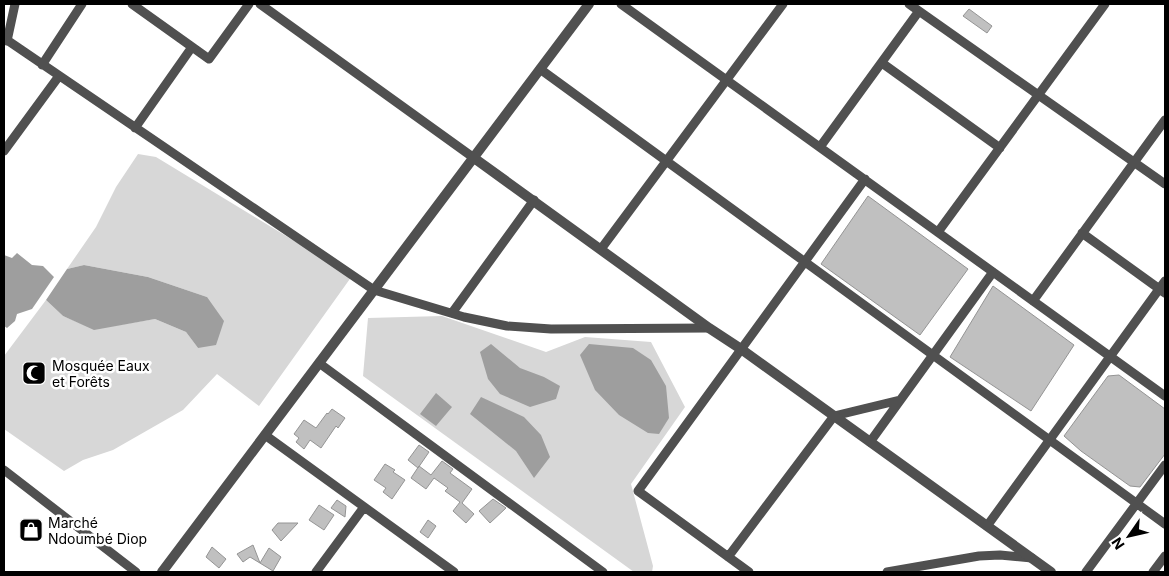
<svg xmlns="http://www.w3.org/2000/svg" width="1169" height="576" font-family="Inter,sans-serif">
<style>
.green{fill:#d7d7d7}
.water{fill:#9e9e9e}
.building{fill:#c0c0c0;stroke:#949494}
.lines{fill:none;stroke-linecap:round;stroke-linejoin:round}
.minor{stroke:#505050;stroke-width:9}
.tertiary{stroke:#505050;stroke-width:10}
.labels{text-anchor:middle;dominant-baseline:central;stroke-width:5;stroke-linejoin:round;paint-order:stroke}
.poi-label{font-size:14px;fill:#000;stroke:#fff;text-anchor:start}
</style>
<rect width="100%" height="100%" fill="#fff"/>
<path class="green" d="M138 154 156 157 352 276 259 406 217 374 183 410 113 450 83 460 64 471 4 429V356L46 300 63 316 94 329 155 319 186 332 198 348 207 297 148 277 84 265 67 269 96 227 116 187Z
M442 316 546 352 585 337 651 342 685 407 631 484 653 566 652 572H634L363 376 368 318Z"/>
<path class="water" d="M17 253 32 265 43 266 54 277 32 309 17 314 15 321 7 328 4 326V255L12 258Z
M84 265 148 277 207 297 224 321 216 345 198 348 186 332 155 319 94 330 63 316 46 300 67 269Z
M491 344 520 368 544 377 560 386 556 399 530 407 500 394 488 379 480 352Z
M589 344 633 348 651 360 666 386 669 418 659 434 648 433 619 415 595 390 580 355Z
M436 393 452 407 436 426 420 414Z
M481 397 524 417 541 435 550 457 534 478 516 451 470 414Z"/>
<path class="building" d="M969 9 992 26 987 33 963 16Z
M868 196 968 269 920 335 821 264Z
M993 286 1074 345 1031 411 950 357Z
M1119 375 1165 409V454L1140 487 1130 486 1081 451 1064 436 1108 376Z
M332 409 345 418 338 428 336 426 321 448 310 440 304 449 296 442 299 438 294 434 304 420 316 428 327 413 328 414Z
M419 445 429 452 418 468 408 460Z
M442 461 453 469 450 473 472 489 462 503 474 514 466 523 453 511 460 502 445 491 448 488 434 478 426 489 411 478 419 466 431 475Z
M385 464 395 470 393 472 405 480 392 499 383 492 386 488 374 480Z
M493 499 506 508 490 523 479 511Z
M337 500 346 506 345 517 331 508Z
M319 505 334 515 324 530 309 520Z
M428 520 436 526 428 538 420 532Z
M278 523H298L281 541 272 530Z
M253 545 260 563 269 548 281 557 273 571 250 557 243 562 237 554Z
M212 547 226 559 219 568 206 557Z"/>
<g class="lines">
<path class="minor" d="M132 4 209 59 249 4
M260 4 474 158
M621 4 1165 396
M909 4 1165 184
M4 38 374 290 464 317 507 326 551 329 709 328
M7 41 15 4
M882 63 1000 148
M42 65 82 4
M540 69 1165 524
M135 128 192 47
M820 147 919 11
M4 151 59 76
M938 232 1105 4
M1082 233 1165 293
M601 249 783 4
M1033 301 1165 120
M452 313 534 200
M319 363 603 572
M265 435 454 572
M870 442 993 272
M4 470 136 572
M987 526 1165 281
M728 557 834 416 900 400
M316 572 364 507
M749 572 638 491 865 179
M887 572 979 556 1000 555 1032 558
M1086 572 1165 465
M1153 572 1165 556"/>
<path class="tertiary" d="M474 158 709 328 741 349 1051 572
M162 572 589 4"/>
</g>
<defs>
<g id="mosque-square" transform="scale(1.25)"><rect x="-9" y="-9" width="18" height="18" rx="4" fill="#000" stroke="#fff"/><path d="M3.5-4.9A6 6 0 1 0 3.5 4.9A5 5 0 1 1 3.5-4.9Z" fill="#fff"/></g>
<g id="shop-square" transform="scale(1.25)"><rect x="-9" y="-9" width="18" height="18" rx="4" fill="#000" stroke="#fff"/><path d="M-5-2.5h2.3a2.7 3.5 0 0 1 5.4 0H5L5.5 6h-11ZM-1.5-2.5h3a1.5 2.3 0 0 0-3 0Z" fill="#fff"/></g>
</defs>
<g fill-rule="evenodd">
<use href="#mosque-square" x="34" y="373"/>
<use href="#shop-square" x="31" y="530"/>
</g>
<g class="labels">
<g class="poi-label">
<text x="52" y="365">Mosquée Eaux<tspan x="52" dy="16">et Forêts</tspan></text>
<text x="48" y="522">Marché<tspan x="48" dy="16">Ndoumbé Diop</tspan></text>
</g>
</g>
<rect width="1169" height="576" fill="none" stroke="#000000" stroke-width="10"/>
<g transform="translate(1129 536) rotate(236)" stroke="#ffffff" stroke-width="4" paint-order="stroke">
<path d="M0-4L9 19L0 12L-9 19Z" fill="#000000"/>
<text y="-8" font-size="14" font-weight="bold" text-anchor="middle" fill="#000000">N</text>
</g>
</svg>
